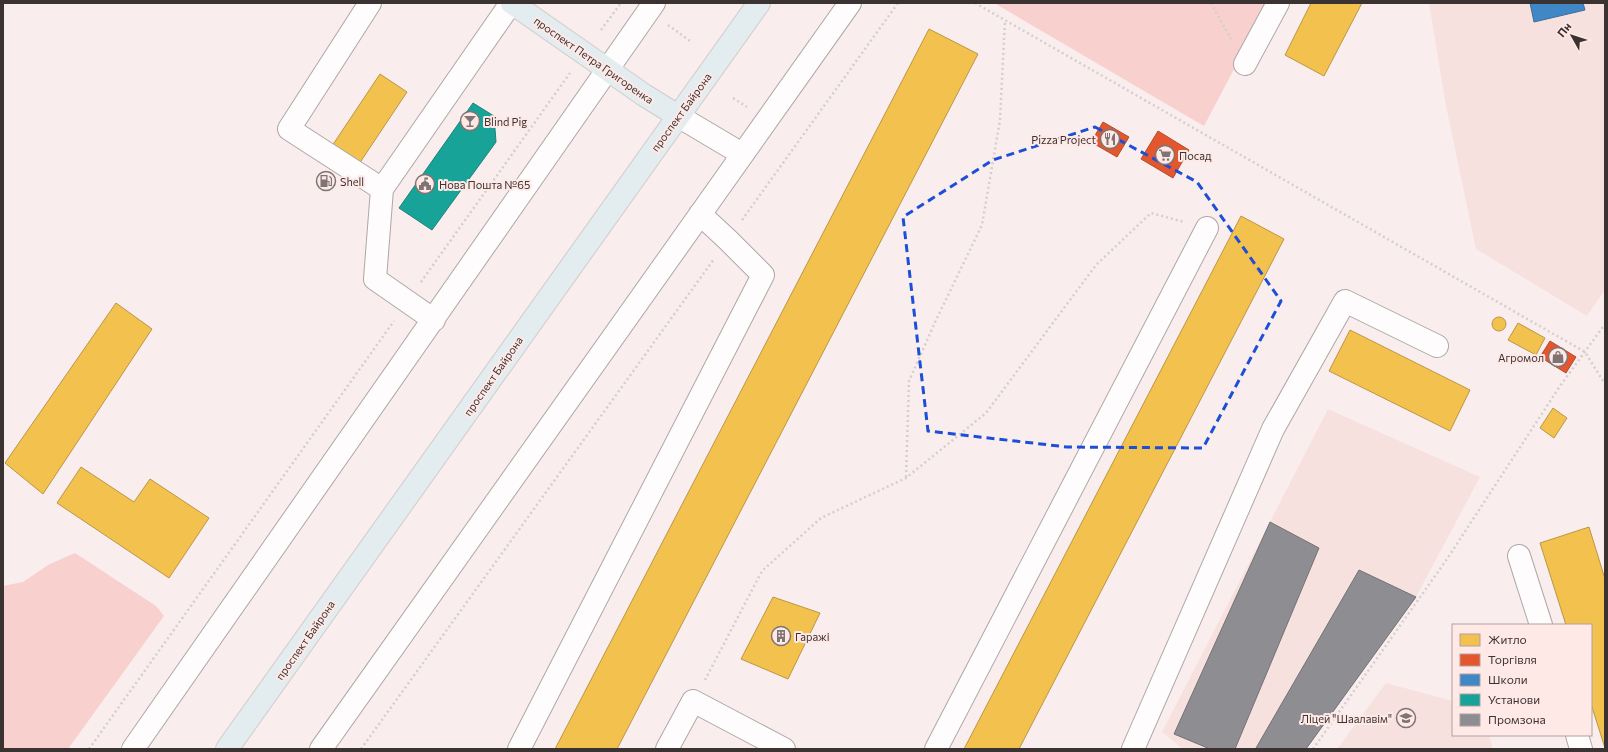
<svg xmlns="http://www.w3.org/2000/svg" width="1608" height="752" font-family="Commissioner,sans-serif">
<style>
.built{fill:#f7e1df}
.green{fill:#f8d0cd}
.homes{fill:#f2c14e;stroke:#bb9646}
.shops{fill:#e4572e;stroke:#b14c2f}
.schools{fill:#3f88c5;stroke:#3e6e99}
.public{fill:#17a398;stroke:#228179}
.industry{fill:#8d8d92;stroke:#747275}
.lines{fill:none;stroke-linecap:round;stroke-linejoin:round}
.minor-casing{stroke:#afa7a6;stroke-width:24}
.major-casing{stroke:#d2cccc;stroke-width:24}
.path{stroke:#d3cfcf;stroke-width:2.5;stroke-dasharray:2 3;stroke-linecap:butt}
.minor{stroke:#fefcfc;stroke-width:22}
.major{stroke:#e3ecef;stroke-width:22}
.marked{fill:none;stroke:#1d4ed8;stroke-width:3;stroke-dasharray:8 5;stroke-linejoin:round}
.labels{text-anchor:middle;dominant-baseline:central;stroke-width:4;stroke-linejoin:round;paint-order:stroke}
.street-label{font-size:11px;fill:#3b3332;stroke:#ffe9e7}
.poi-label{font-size:11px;fill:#3b3332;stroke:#ffe9e7;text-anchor:start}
</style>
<rect width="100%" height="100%" fill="#f9eeed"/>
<path class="built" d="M1429 3H1605V290L1587 316 1476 249 1446 106Z
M1328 409 1480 477 1416 597 1306 749H1183L1162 732Z
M1386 683 1453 701V735H1489L1493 749H1337Z"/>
<path class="green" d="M994 3H1269L1204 126Z
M75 553 156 606 164 616 68 749H3V586L23 582 48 565Z"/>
<path class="homes" d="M1311 3H1362L1324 76 1285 55Z
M929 29 978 54 617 749H555Z
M380 74 407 92 359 164 332 146Z
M1241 216 1284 239 1019 749H964Z
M116 303 152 329 43 494 5 463Z
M1492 324a7 7 0 1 1 14 0a7 7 0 1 1-14 0Z
M1518 323 1545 338 1536 355 1508 340Z
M1350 330 1470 390 1450 431 1329 371Z
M1553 408 1567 418 1554 438 1540 428Z
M81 467 134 502 150 479 209 518 169 578 57 503Z
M1589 527 1605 579V748L1591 704V625H1566L1540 543Z
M773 597 820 613 788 679 741 659Z"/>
<path class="shops" d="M1103 122 1129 137 1117 157 1091 142Z
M1158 131 1189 150 1173 178 1141 159Z
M1550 341 1576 357 1566 373 1540 357Z"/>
<path class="schools" d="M1530 3H1583L1585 10 1534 22Z"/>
<path class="public" d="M473 103 494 116 496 142 432 230 399 208Z"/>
<path class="industry" d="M1270 522 1319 548 1235 749H1210L1174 734Z
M1359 570 1416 597 1306 749H1258L1256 748Z"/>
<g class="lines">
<g class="minor-casing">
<path id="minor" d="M370 3 289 129 382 189
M1245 64 1278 3
M678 116 742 154
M434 320 375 279 382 189 511 3
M1519 556 1541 625
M1577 735 1581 749
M133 749 654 3
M321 749 850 3
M519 749 763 275 728 240 700 214
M667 749 693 701 784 749
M936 749 1207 228
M1133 749 1273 429 1345 301 1437 346"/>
</g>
<g class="major-casing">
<path id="major" d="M512 3 644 95 678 116
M227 749 759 3"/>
</g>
<path class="path" d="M975 3 1585 352 1605 384
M1211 3 1231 39
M668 25 690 41
M601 30 621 3
M733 98 747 107
M742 220 898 3
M421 282 570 73
M906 477 909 381 936 320 982 225 1000 120 1005 20
M705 680 762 571 821 518 906 478 986 413 1096 265 1151 213 1184 222
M89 749 394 321
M361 749 714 259
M1313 749 1447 559 1560 386 1605 324"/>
<use href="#minor" class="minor"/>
<use href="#major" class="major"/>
</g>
<path class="marked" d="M1095 127 1197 182 1281 301 1203 448 1067 447 928 431 903 217 993 160Z"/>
<defs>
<g id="bar-ring" transform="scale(1)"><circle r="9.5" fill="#ffe9e7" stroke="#7e7473" stroke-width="1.5"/><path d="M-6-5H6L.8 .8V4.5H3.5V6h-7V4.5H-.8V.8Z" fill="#7e7473"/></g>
<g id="restaurant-ring" transform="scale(1)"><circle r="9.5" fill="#ffe9e7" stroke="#7e7473" stroke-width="1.5"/><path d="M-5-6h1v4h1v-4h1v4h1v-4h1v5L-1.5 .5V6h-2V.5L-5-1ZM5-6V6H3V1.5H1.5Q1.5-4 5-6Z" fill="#7e7473"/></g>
<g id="supermarket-ring" transform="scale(1)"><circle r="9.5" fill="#ffe9e7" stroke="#7e7473" stroke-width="1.5"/><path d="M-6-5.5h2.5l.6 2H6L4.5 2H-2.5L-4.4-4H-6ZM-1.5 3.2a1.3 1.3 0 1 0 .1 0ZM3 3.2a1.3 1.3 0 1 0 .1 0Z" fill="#7e7473"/></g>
<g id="fuel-ring" transform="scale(1)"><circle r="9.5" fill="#ffe9e7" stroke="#7e7473" stroke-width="1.5"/><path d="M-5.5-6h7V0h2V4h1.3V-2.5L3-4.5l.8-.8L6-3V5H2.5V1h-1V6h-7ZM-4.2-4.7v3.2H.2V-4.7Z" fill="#7e7473"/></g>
<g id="civic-ring" transform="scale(1)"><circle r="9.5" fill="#ffe9e7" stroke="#7e7473" stroke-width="1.5"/><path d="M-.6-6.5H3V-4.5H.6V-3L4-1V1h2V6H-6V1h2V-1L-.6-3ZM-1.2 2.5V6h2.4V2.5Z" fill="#7e7473"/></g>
<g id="shop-ring" transform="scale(1)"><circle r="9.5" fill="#ffe9e7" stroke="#7e7473" stroke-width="1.5"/><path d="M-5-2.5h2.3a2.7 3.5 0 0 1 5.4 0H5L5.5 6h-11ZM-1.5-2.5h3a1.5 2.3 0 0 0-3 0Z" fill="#7e7473"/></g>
<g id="building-ring" transform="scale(1)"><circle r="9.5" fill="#ffe9e7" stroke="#7e7473" stroke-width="1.5"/><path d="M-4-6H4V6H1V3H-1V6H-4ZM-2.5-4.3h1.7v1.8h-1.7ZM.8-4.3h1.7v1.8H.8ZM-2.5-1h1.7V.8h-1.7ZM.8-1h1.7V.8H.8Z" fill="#7e7473"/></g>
<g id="school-ring" transform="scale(1)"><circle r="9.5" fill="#ffe9e7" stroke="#7e7473" stroke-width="1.5"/><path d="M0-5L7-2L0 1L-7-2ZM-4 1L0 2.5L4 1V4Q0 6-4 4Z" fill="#7e7473"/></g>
</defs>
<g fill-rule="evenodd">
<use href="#bar-ring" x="470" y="121"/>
<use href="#restaurant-ring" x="1110" y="139"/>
<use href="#supermarket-ring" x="1165" y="155"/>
<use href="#fuel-ring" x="326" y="181"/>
<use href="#civic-ring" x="425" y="184"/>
<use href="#shop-ring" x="1558" y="357"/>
<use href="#building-ring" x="781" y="636"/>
<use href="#school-ring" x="1406" y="718"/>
</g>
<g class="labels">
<g class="street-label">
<text transform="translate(594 60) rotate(35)">проспект Петра Григоренка</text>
<text transform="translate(681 112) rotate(-54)">проспект Байрона</text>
<text transform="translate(493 376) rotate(-55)">проспект Байрона</text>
<text transform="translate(305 640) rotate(-55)">проспект Байрона</text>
</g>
<g class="poi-label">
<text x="484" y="121">Blind Pig</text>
<text x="1096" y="139" text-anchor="end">Pizza Project</text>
<text x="1179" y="155">Посад</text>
<text x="340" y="181">Shell</text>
<text x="439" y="184">Нова Пошта №65</text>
<text x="1544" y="357" text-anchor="end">Агромол</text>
<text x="795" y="636">Гаражі</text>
<text x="1392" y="718" text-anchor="end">Ліцей "Шаалавім"</text>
</g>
</g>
<rect width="1608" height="752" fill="none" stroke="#3b3332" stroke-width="8"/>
<rect x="1452" y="624" width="140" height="112" fill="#ffe9e7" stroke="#b1a09f"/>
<rect x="1460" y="634" width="20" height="12" fill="#f2c14e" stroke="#b1a09f"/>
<text x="1488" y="644" font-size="12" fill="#3b3332">Житло</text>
<rect x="1460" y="654" width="20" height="12" fill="#e4572e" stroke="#b1a09f"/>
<text x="1488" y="664" font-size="12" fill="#3b3332">Торгівля</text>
<rect x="1460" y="674" width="20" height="12" fill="#3f88c5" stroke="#b1a09f"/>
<text x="1488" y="684" font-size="12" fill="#3b3332">Школи</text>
<rect x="1460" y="694" width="20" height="12" fill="#17a398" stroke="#b1a09f"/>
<text x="1488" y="704" font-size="12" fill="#3b3332">Установи</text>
<rect x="1460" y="714" width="20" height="12" fill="#8d8d92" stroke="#b1a09f"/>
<text x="1488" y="724" font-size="12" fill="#3b3332">Промзона</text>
<g transform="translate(1572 36) rotate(309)" stroke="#ffe9e7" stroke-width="3" paint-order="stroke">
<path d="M0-3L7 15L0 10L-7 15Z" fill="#3b3332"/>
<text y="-6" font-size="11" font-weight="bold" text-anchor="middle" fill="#3b3332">Пн</text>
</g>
</svg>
